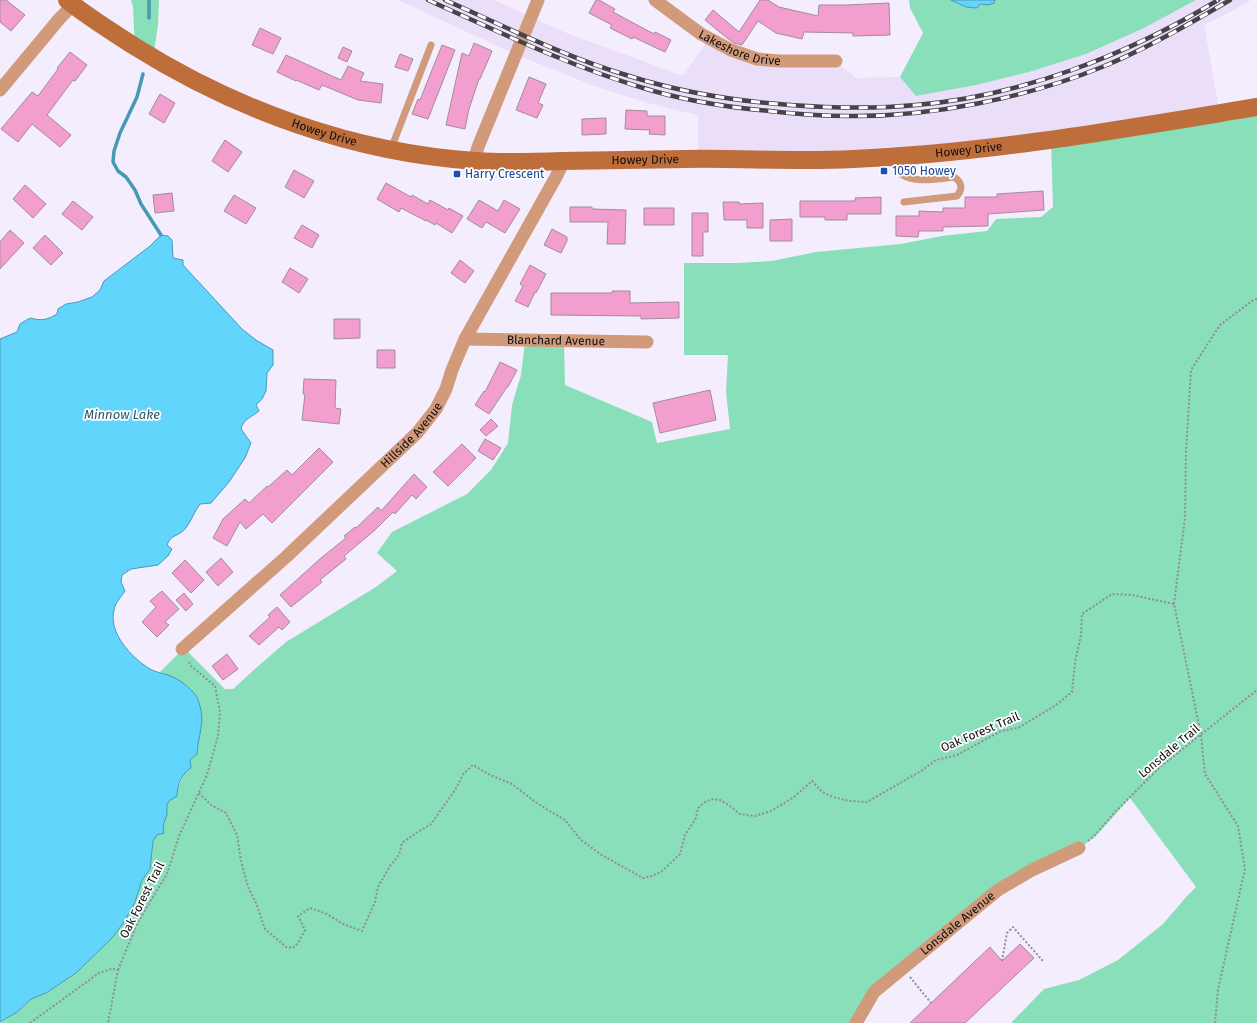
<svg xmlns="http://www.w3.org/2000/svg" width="1257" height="1023" font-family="'Fira Sans',sans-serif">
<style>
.built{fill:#eadef9}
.green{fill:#89dfb9}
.water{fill:#61d5fb;stroke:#4899b5}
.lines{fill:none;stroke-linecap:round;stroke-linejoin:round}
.stream{stroke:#4899b5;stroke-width:3.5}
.building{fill:#f29ece;stroke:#a28d98}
.path{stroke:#918c98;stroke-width:2;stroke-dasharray:2 2;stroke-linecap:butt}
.service{stroke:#d19a7a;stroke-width:7}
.minor{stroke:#d19a7a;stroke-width:13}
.secondary{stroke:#bd6e3b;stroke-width:18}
.rail-casing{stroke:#47434b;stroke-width:4.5}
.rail{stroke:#fefefe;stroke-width:3;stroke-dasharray:9;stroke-linecap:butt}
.transit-dot{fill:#1a4fb4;stroke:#fefefe;stroke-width:1.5}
.labels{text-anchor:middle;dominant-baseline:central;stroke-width:3.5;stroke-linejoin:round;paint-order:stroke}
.street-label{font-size:12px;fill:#0f0c12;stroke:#fefefe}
.transit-label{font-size:12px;fill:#164399;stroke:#fefefe;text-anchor:start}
.water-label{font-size:13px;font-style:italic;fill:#265767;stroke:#fefefe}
</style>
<rect width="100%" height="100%" fill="#f4edfd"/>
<path class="built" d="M398 0H494L564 32 683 76 709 39 730 51 836 62 856 78 900 77 916 96 976 85 1029 72 1086 54 1144 28 1196 0H1251L1234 10 1204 25 1220 114 1069 139 698 160V115L655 105 597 87 517 55Z"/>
<path class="green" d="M131 0H159L158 25 153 59 135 48 133 7Z
M909 0H951L966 7 994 3 995 0H1196L1144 28 1086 54 1029 72 976 85 916 96 900 77 923 33 910 8Z
M1257 108V1023H1011L1044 989 1079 980 1118 960 1163 924 1187 896 1196 887 1130 798 1096 836 1081 847 1032 870 874 993 857 1023H0L17 1012 31 999 46 993 76 973 91 957 135 902 142 880 150 869 153 841 163 826 167 814 166 805 177 790 185 772 191 768 190 760 197 754V744L200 735 170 676 160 672 184 648 225 689H233L256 668 286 642 376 587 397 571 377 553 392 532 467 494 491 470 508 443 512 405 521 375 525 341 564 342 565 385 652 422 657 443 730 429 726 391 728 355H684V263H738L772 261 816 252 901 244 942 236 987 231 996 219 1041 217 1053 207 1051 141Z"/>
<path class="water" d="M951 0H995L994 3 988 5 980 4 977 8 966 7Z
M161 235 168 236 172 240 173 258 183 260V265L242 329 256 340 273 350V365L267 373 266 391 262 399 256 405 259 411C252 417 243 419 241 429L251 443 245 458 229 482 211 503 200 504C194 512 191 522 185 529 178 537 171 534 167 545L172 549 168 556 158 565 131 569 122 575 121 582 125 591C121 597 115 603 114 610 108 633 132 658 150 669 155 672 162 673 168 675 179 679 190 687 197 697 198 699 199 703 200 706 205 723 198 736 197 754L190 760 191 768C182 773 177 785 177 796L169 801 167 805V814L163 826 164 833 157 835 153 841 150 869 142 880 135 902 124 922 112 938 76 973 46 993 31 999 17 1012 0 1022V339L17 332 20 324 30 318C42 321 47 320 57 314L58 309 66 304 78 302 92 297 100 290 104 281 150 246Z"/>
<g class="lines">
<path class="stream" d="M149 18V0
M143 74 137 97 120 133 114 151 113 162 118 171 126 177 135 190 141 204 161 235"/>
</g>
<path class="building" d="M0 0H6L25 15 11 31 0 22Z
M596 0H599L615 9 613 12 654 34 655 32 671 40 665 52 633 37 632 39 610 28 612 25 589 13Z
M760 0H768L779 7 818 16 819 5H846L889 3 890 35 853 36V33L804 32 802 39 776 33 758 21 742 45 734 43 727 38 705 20 713 10 739 32Z
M260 28 281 38 273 54 252 45Z
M474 43 492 51 480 79H479L469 109 465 129 446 125 462 53 469 56Z
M442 45 455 50 428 119 412 114 418 99 420 100Z
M343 47 352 51 347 62 338 58Z
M70 52 87 65 75 81 73 80 47 115 71 135 60 147 32 124 18 142 1 129 32 92 38 96 58 69 57 68Z
M400 54 413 59 408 71 395 67Z
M286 55 341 80 348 66 364 73 360 81 383 84 381 103 358 100 322 85 319 90 296 80V81L277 72Z
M529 77 546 84 538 103 543 105 537 118 516 110Z
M160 94 175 103 164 123 149 114Z
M626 110 647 111V116H665V135L649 134 650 130 625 129Z
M606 118V134L582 135V119Z
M225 140 242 152 228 172 212 161Z
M294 170 314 181 304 198 285 187Z
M386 183 411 197 412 195 428 204 430 200 448 210 449 208 463 216 452 233 436 223 435 225 426 220V221L401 208 399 212 377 199Z
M25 185 46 204 33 218 13 199Z
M1043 191 1044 210 988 214V226L943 227V231H919L918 237 896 236V216H919V211L943 212V208H965V197H997V194Z
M172 193 174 211 155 213 153 195Z
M234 195 256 208 246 224 224 211Z
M881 197V214H847V220H825V217H800V201H855V198Z
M479 200 498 211 504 200 520 209 505 233 486 222 482 228 467 219Z
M73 201 93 217 82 230 62 214Z
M723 202H739V204L763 203V228H747V220H724Z
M570 207H592V209L626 210 625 244H607L608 222H570Z
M644 208H674V225H644Z
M692 213H708V232H703V256H692Z
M792 219V241H770V220Z
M302 225 319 235 312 248 294 238Z
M552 229 567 237V241L561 253 544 245Z
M10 230 24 243 0 269V242Z
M45 235 63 253 51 265 33 248Z
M460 260 474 271 465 283 451 273Z
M530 265 546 274 536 293 535 292 528 307 515 301 523 286 520 284Z
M290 268 308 279 299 293 282 282Z
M612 291H630V303L679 302V318L641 319V316L551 315V293H612Z
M334 319H360V338L334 339Z
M377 350H395V368H377Z
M500 362 517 370 508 387H507L489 414 475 405 484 391 485 392Z
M304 379 336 380 335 408 341 409 339 424 302 420 305 394H303Z
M710 390 716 420 660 433 653 403Z
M491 419 498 426 486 436 480 430Z
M485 439 501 448 493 460 478 451Z
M462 444 476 458 448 486 433 472Z
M319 448 333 462 272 523 263 514 246 529 240 522 227 546 213 538 223 519 245 499 249 503 267 486 268 487 287 470 292 475Z
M414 474 427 487 416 499 412 495 395 514 393 512 375 530 344 556 346 559 320 580 322 582 291 607 280 595 321 558 346 538 344 536 355 527 356 528 378 507 381 511Z
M221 558 233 572 218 586 206 572Z
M185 560 204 580 191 593 172 573Z
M162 591 179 609 165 622 169 625 157 637 142 622 156 607 150 601Z
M184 593 193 604 186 611 176 600Z
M277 607 290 622 282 630 279 627 259 645 249 636 270 617 268 615Z
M227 654 238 669 223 680 212 666Z
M1020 944 1034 958 965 1023H910L990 947 1002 961Z"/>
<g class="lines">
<path class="path" d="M1174 604 1185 518 1186 450 1191 370 1220 325 1252 301 1257 299
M199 793 211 805 226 813 237 835 241 861 248 887 256 903 265 929 286 947 293 948 298 943 305 930 298 916 310 908 327 914 343 924 362 931 375 902 378 887 390 866 399 855 402 843 416 833 431 824 455 790 464 773 473 765 490 775 512 784 538 804 565 820 580 839 600 854 643 878 652 876 661 872 680 854 685 835 696 818 698 808 705 802 712 799 720 800 730 806 740 814 755 816 771 811 794 797 812 781 822 792 833 797 850 801 867 802 921 771 936 760 957 755 1001 731 1018 728 1056 705 1072 692 1075 662 1081 635 1082 614 1112 594 1132 595 1174 604 1201 735 1205 774 1238 826 1245 869 1218 990 1215 1023
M1088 841 1094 836 1115 812 1160 767 1257 690
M1002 961 1007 933 1013 927 1043 961
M118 970 138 922 167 874 179 836 207 775 218 736 220 712 215 686 191 666 188 660
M910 977 931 1003
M30 1023 99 973 111 969 118 970 108 1023"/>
<path class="service" d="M391 149 431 45
M893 157C894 159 894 164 895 166 903 186 937 179 954 177 962 182 963 189 957 196L904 202"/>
<g class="minor">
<path id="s1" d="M655 0 701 34 731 50 757 59 779 61H836"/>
<path d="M0 90 60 18 73 5"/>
<path d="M474 161 478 147 538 0"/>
<path id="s2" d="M465 339 647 342"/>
<path id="s3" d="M182 649 286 557 417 433 436 409 446 389 452 370 465 339 556 177 564 161"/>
<path id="s4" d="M856 1023 874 992 998 890 1032 870 1079 848"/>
</g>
<path class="secondary" id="s5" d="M67 0C88 17 111 31 134 46 236 110 354 153 476 161 504 163 533 162 562 161 603 160 645 160 686 159 741 158 797 162 853 159 989 153 1123 129 1257 107"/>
<g class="rail-casing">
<path id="rail" d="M428 0C497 31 567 65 640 87 681 100 725 107 769 111 795 114 822 116 849 116 931 117 1026 98 1102 67 1146 49 1188 25 1230 0
M445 0C504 26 563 56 626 75 679 92 734 101 790 105 832 108 874 109 916 105 1021 96 1128 55 1218 0"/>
</g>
<use href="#rail" class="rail"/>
</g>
<g class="transit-dot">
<rect x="880" y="167" width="8" height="8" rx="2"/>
<rect x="453" y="170" width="8" height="8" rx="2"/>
</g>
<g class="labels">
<g class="street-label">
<text stroke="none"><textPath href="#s1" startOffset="99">Lakeshore Drive</textPath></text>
<text stroke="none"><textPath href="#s5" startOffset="291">Howey Drive</textPath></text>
<text stroke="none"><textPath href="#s5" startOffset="939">Howey Drive</textPath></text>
<text stroke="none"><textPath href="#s5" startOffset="615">Howey Drive</textPath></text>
<text stroke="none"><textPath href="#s2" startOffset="91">Blanchard Avenue</textPath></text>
<text stroke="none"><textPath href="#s3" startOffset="314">Hillside Avenue</textPath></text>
<text transform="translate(980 732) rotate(-23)">Oak Forest Trail</text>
<text transform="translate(1169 751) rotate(-40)">Lonsdale Trail</text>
<text transform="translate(142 900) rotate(-63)">Oak Forest Trail</text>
<text stroke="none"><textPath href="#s4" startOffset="144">Lonsdale Avenue</textPath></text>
</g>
<g class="transit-label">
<text x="892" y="171">1050 Howey</text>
<text x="465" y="174">Harry Crescent</text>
</g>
<g class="water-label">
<text x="122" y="414">Minnow Lake</text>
</g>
</g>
</svg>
